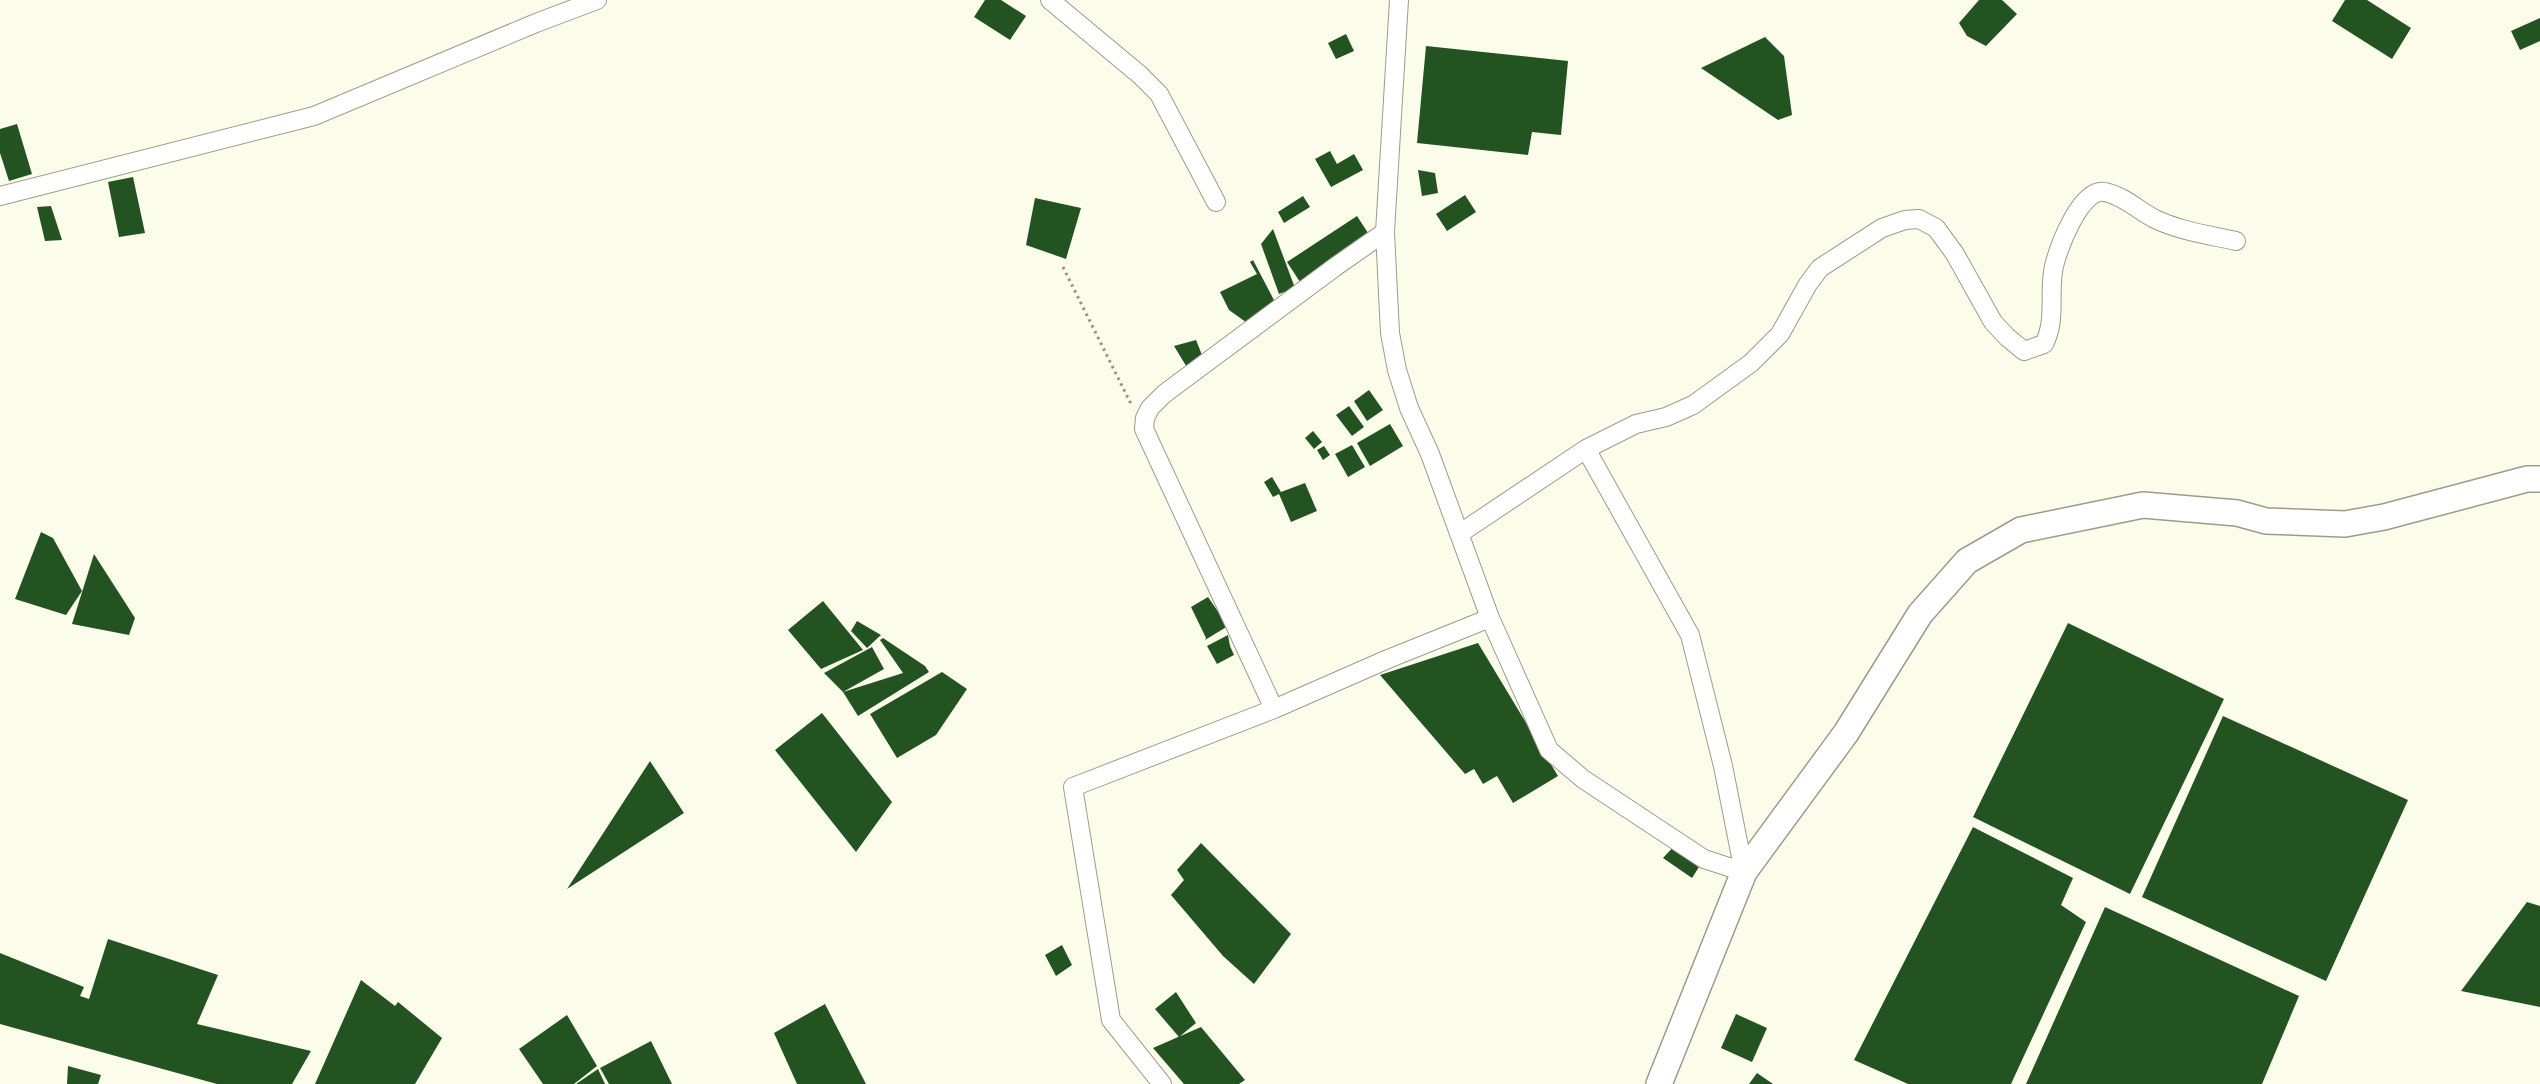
<svg xmlns="http://www.w3.org/2000/svg" width="2540" height="1084" font-family="Helvetica,sans-serif">
<style>
.building{fill:#245322}
.lines{fill:none;stroke-linecap:round;stroke-linejoin:round}
.street-casing{stroke:#9c9c8c;stroke-width:20}
.secondary-casing{stroke:#9c9c8c;stroke-width:28}
.path{stroke:#929286;stroke-width:3;stroke-dasharray:2.5 4;stroke-linecap:butt}
.street{stroke:#fff;stroke-width:18}
.secondary{stroke:#fff;stroke-width:25}
</style>
<rect width="100%" height="100%" fill="#fbfcea"/>
<path class="building" d="M985 0H1001L1026 16 1010 40 974 17Z
M1979 0H2002L2017 14 1986 46 1967 36 1959 23Z
M2345 0H2367L2411 28 2392 59 2332 21Z
M2540 18V41L2520 50 2511 31Z
M1346 34 1354 51 1336 59 1328 43Z
M1765 37 1784 56 1792 115 1778 120 1701 68Z
M1426 46 1568 61 1561 135 1532 132 1528 155 1417 143Z
M17 124 32 174 9 181 0 153V129Z
M1330 151 1337 164 1354 154 1363 170 1331 187 1315 159Z
M1418 170 1435 173 1438 193 1422 196Z
M133 177 145 233 119 237 108 182Z
M1465 195 1476 212 1447 231 1436 214Z
M1303 196 1310 207 1284 223 1278 212Z
M1035 198 1081 208 1066 259 1026 245Z
M51 206 62 240 45 241 37 207Z
M1357 216 1370 236 1300 282 1287 262Z
M1273 229 1295 288 1279 294 1261 244Z
M1253 260 1276 304 1250 325 1229 310 1220 292 1257 274 1250 262Z
M1196 340 1204 360 1188 369 1174 346Z
M1369 390 1383 410 1367 421 1354 401Z
M1349 406 1364 427 1352 436 1336 415Z
M1390 424 1403 446 1370 466 1357 443Z
M1313 431 1322 442 1314 449 1305 438Z
M1352 445 1365 467 1348 477 1335 454Z
M1324 446 1330 455 1323 460 1317 450Z
M1272 477 1281 492 1305 483 1317 511 1291 522 1279 494 1273 497 1264 482Z
M41 532 53 538 82 591 66 615 15 599Z
M94 554 135 618 129 635 72 624Z
M1208 597 1228 626 1205 640 1206 638 1191 607Z
M823 601 863 650 821 669 788 630Z
M857 621 881 635 867 648 851 631Z
M2068 623 2224 699 2130 894 1973 817Z
M1228 635 1230 646 1234 655 1217 664 1207 646Z
M883 638 925 666 929 672 858 716 843 692 903 673 880 640Z
M1478 643 1558 776 1513 803 1497 776 1483 784 1474 769 1465 774 1380 675Z
M872 647 884 669 843 692 824 673Z
M942 672 967 689 936 735 897 758 870 714Z
M822 713 892 802 856 852 775 750Z
M2223 716 2408 800 2326 981 2142 897Z
M650 761 684 813 567 889Z
M1973 827 2073 878 2061 905 2086 922 2011 1084H1908L1854 1060Z
M1201 843 1291 934 1254 984 1223 956 1171 895 1184 880 1177 870Z
M1676 844 1704 859 1692 878 1663 858Z
M2527 902 2540 906V1007L2461 991Z
M2105 907 2299 996 2262 1084H2026Z
M108 939 218 975 197 1024 311 1051 292 1084H217L0 1024V953L84 987 80 996 89 999Z
M1062 945 1072 965 1056 976 1045 955Z
M361 980 395 1006 398 1002 442 1038 415 1084H315Z
M1176 992 1196 1023 1179 1037 1155 1009Z
M825 1004 866 1084H797L774 1033Z
M1736 1014 1767 1028 1752 1062 1721 1048Z
M567 1015 597 1066 574 1084H543L519 1049Z
M1201 1027 1245 1080 1239 1084H1184L1153 1048Z
M651 1041 672 1084H609L600 1068Z
M68 1066 101 1075 98 1084H67Z
M598 1069 605 1084H576Z
M1757 1073 1773 1084H1749Z"/>
<g class="lines">
<g class="street-casing">
<path id="street" d="M1050 0 1140 75 1159 94 1216 202
M1399 0 1385 232 1390 333 1397 370 1409 408 1430 454 1490 618 1549 750 1583 779 1704 859 1744 872 1723 766 1690 635 1586 449 1459 534
M0 196 314 116 536 23 597 0
M1586 449 1636 424 1666 417 1693 405 1751 363 1780 334 1808 284 1820 268 1882 228 1905 220 1919 219 1936 228 1955 254 1993 322 2007 337 2024 351 2044 344C2057 319 2048 292 2054 266 2059 247 2080 188 2105 192 2124 196 2139 211 2155 219 2180 231 2209 235 2236 241
M1274 709 1144 429 1145 418 1150 408 1164 394 1335 267 1385 232
M1162 1084 1111 1020 1073 787 1274 709 1388 659 1490 618"/>
</g>
<g class="secondary-casing">
<path id="secondary" d="M1659 1084 1744 872 1846 733 1920 614 1967 561 2021 530 2143 505 2237 513 2266 521 2345 524 2384 517 2527 479H2540"/>
</g>
<path class="path" d="M1063 267 1131 404"/>
<use href="#street" class="street"/>
<use href="#secondary" class="secondary"/>
</g>
</svg>
